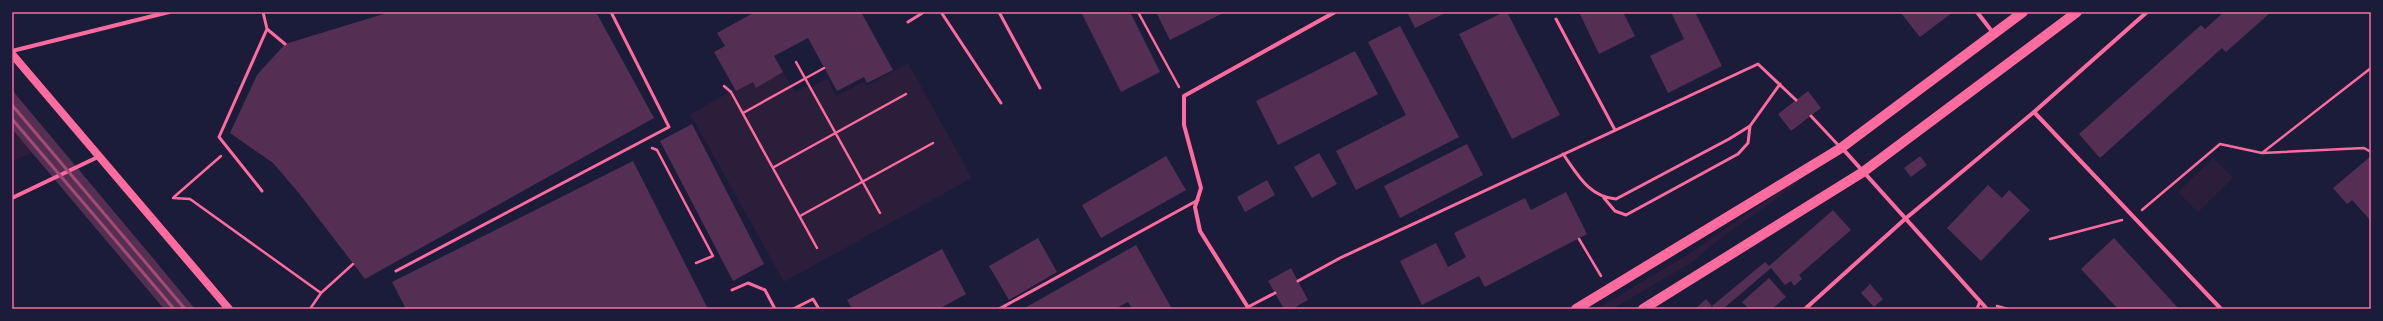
<svg xmlns="http://www.w3.org/2000/svg" width="2383" height="321" font-family="'Open Sans',sans-serif">
<style>
.green{fill:#2a1e3b}
.building{fill:#542f53}
.lines{fill:none;stroke-linecap:round;stroke-linejoin:round}
.path{stroke:#ff6b9d;stroke-width:2.5}
.service{stroke:#ff6b9d;stroke-width:3}
.minor{stroke:#ff6b9d;stroke-width:4}
.secondary{stroke:#ff6b9d;stroke-width:8}
.primary{stroke:#ff6b9d;stroke-width:10}
.rail{stroke:#a44b75;stroke-width:3}
.neatline{fill:none;stroke:#ff6b9d;stroke-width:1.5}
</style>
<rect width="100%" height="100%" fill="#1b1b3a"/>
<path class="green" d="M908 63 972 178 784 282 690 114 735 89 736 91 753 82 756 87 783 72 795 92 809 85 810 88 827 78 836 96 865 81 867 86Z
M12 129 32 152 12 162Z
M2213 158 2233 178 2198 212 2178 192Z
M1798 179V183L1717 241 1691 263 1612 309H1597L1687 255Z"/>
<path class="building" d="M390 12H596L654 118 365 279 298 192 273 163 230 133 257 75 285 44Z
M755 12H861L893 70 867 83 864 77 837 91 808 38 774 56 783 72 756 88 753 82 736 91 714 52 725 46 717 33Z
M1081 12H1130L1160 72 1121 92Z
M1156 12H1225L1170 40Z
M1407 12H1447L1415 28Z
M1504 12H1507L1560 115 1512 139 1459 34Z
M1579 12H1623L1635 36 1599 54Z
M1671 12H1695L1722 66 1668 93 1650 56 1684 39Z
M1900 12H1953L1920 37Z
M2224 12H2271L2226 52 2222 48 2100 158 2079 134 2201 25 2205 29Z
M1400 26 1459 137 1356 190 1336 151 1406 115 1368 42Z
M1355 51 1378 94 1278 145 1256 101Z
M12 90 147 251 195 309H164L12 129Z
M1808 91 1821 108 1791 131 1778 114Z
M692 124 764 264 733 281 660 141Z
M1467 144 1483 175 1400 218 1384 186Z
M1319 153 1337 184 1312 198 1294 167Z
M1166 156 1186 190 1101 238 1082 205Z
M1920 156 1927 165 1911 177 1904 168Z
M2371 156V221L2352 200 2347 204 2333 188Z
M633 161 708 309H406L392 282Z
M1267 180 1275 195 1245 212 1237 197Z
M1988 185 2002 198 2009 190 2030 210 1981 261 1947 228Z
M1566 192 1587 234 1485 287 1479 276 1422 305 1400 261 1436 243 1448 267 1466 257 1454 233 1525 198 1531 210Z
M1833 210 1851 230 1799 275 1802 279 1794 286 1791 281 1785 285 1771 268 1723 309H1715L1712 306 1765 262 1769 266Z
M1038 238 1057 272 1009 300 989 266Z
M2114 238 2135 261 2179 309H2118L2081 269Z
M1136 245 1172 309H1132L1128 302 1115 309H1023Z
M942 249 966 294 939 309H852L847 300Z
M1291 268 1308 300 1292 309H1284L1268 281Z
M1769 278 1786 297 1772 309H1749L1742 302Z
M1870 284 1883 299 1874 307 1861 293Z
M1706 299 1712 306 1709 309H1695Z"/>
<g class="lines">
<path class="path" d="M1138 12 1179 87
M796 62 880 213
M724 86 731 92 817 248
M743 113 824 68
M652 148 657 150 713 256 696 263
M2263 153 2364 148 2371 152
M774 167 906 94
M174 197 221 156
M173 198 190 199 321 293
M2142 210 2220 144 2262 153 2371 68
M800 216 933 143
M1579 239 1601 276
M2050 239 2122 220
M1997 306 2008 309
M310 309 321 293 353 264"/>
<path class="service" d="M941 12 1001 103
M999 12 1040 88
M1556 19 1615 130
M908 22 924 12
M267 29 285 44
M1811 116 1840 147
M1563 154C1578 175 1589 197 1616 199L1729 139 1750 126 1780 84
M262 191 219 137 267 29 263 12
M1604 198 1615 211 1626 215 1738 154 1748 143 1750 126
M396 271 669 127 611 12
M1298 281 1340 258 1758 64 1796 100
M732 290 748 283 765 290 775 309
M1248 307 1275 293
M793 309 813 299 819 309
M999 309 1198 200
M1977 309 1980 301"/>
<path class="minor" d="M1977 12 1994 34
M12 51 169 12
M2034 112 2221 309
M1842 148 1987 309
M12 198 100 156
M1249 309 1200 231 1195 207 1201 188 1184 125V96L1335 12
M1805 309 1905 219 2034 112 2147 12"/>
<path class="secondary" d="M12 54 229 309"/>
<path class="primary" d="M1576 309 1841 148 2023 12
M1643 309 1863 172 2077 12"/>
<path class="rail" d="M12 105 185 309
M12 119 174 309"/>
</g>
<rect width="2383" height="321" fill="none" stroke="#1b1b3a" stroke-width="26"/>
<rect x="13" y="13" width="2357" height="295" class="neatline"/>
</svg>
